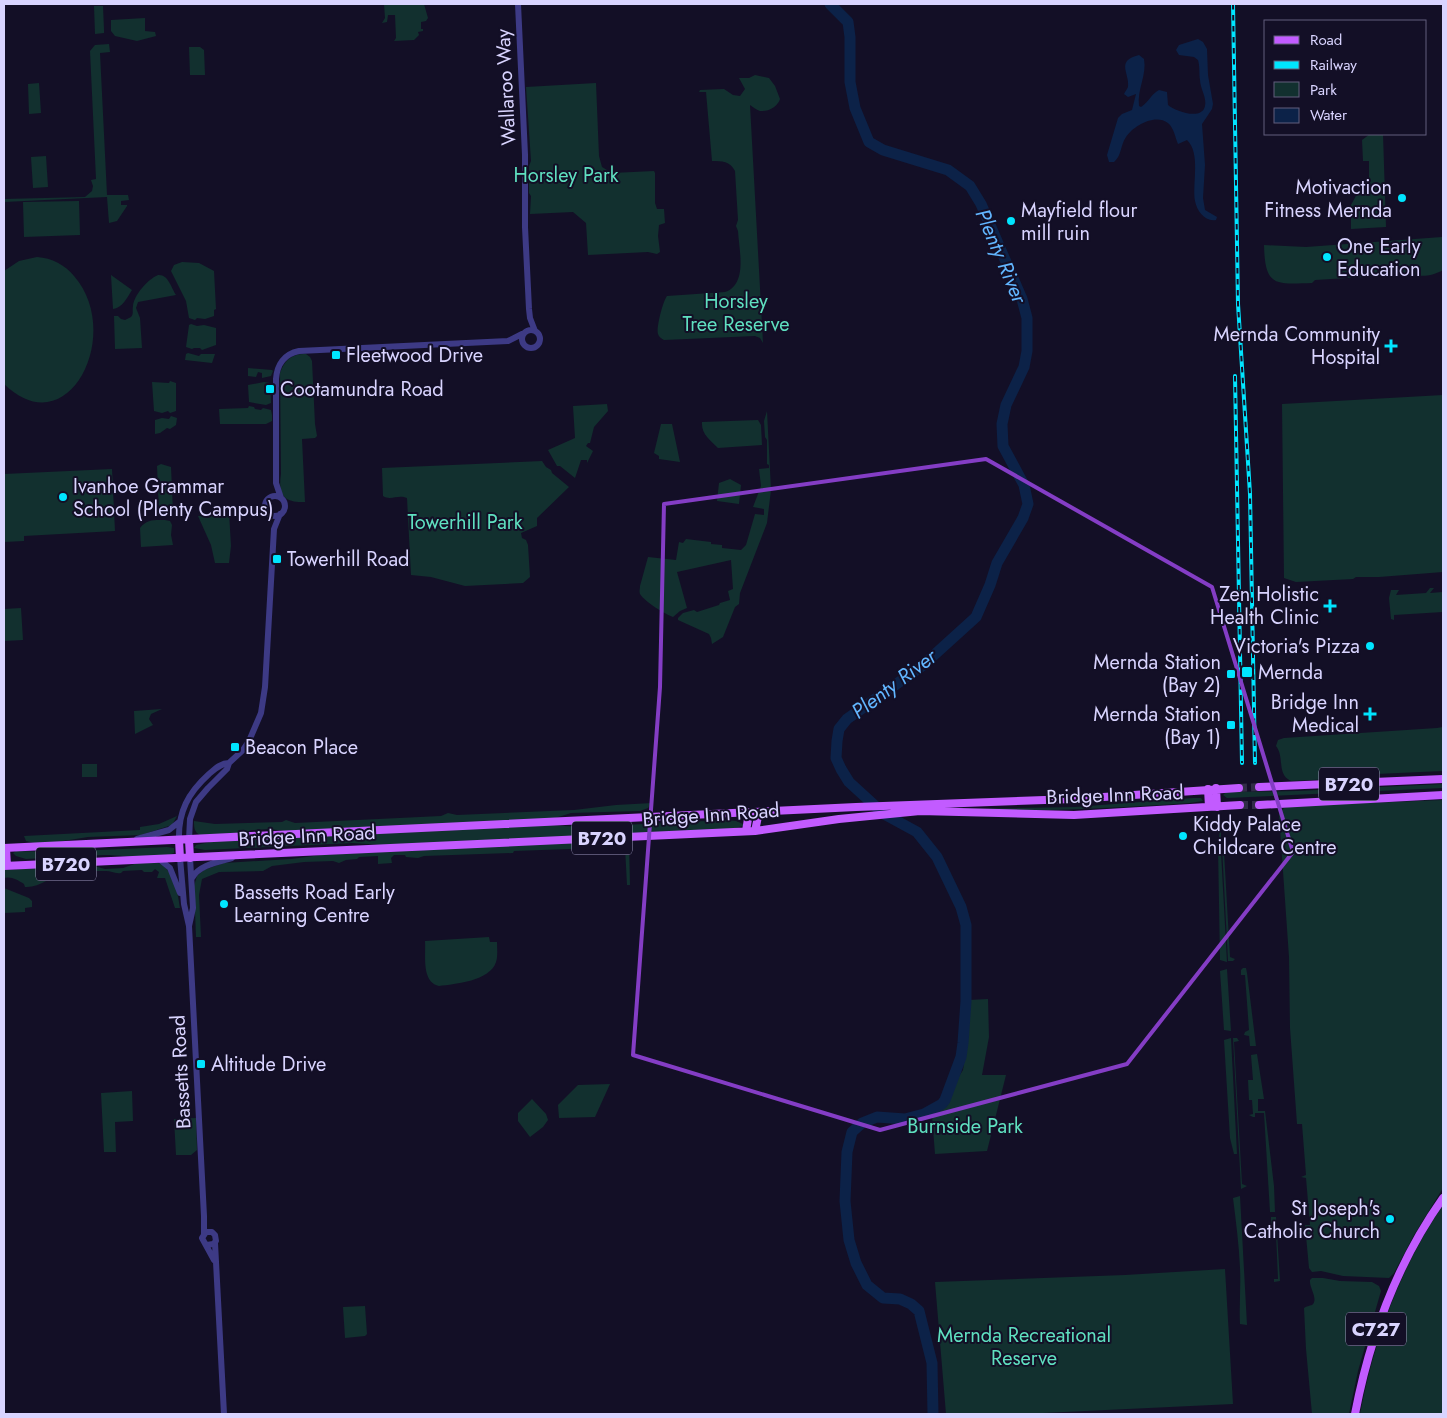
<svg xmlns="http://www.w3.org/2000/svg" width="1447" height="1418" font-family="Jost,sans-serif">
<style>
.green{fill:#12302f}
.water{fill:#0c2248}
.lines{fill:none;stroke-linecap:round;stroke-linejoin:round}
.river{stroke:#0c2248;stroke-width:11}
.major-tunnel{stroke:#312d47;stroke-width:8;stroke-dasharray:8 4;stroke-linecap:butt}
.minor{stroke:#3d3a85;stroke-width:6}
.major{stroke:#c25bff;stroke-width:8}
.rail-casing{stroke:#00e5ff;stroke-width:4}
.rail{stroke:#130f26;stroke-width:2;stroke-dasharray:5.5;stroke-linecap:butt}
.marked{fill:none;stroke:#843dc5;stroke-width:4;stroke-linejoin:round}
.poi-dot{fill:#00e5ff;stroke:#130f26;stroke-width:2}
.labels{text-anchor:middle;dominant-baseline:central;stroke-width:4;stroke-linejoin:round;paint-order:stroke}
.shield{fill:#130f26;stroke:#9e99be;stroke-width:1}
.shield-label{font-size:19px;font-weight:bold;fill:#d9d4ff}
.street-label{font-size:20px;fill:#d9d4ff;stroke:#130f26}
.park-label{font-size:20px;fill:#5fe0c0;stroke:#130f26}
.poi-label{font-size:20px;fill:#d9d4ff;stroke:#130f26;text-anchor:start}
.water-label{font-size:21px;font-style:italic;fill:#62b6ff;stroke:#130f26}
</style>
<rect width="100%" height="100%" fill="#130f26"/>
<path class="green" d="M384 4H424L428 18 426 21 421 22V29H423V31L418 32 419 35 414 40 394 41 396 38 395 15H388L387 22 382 23 385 18Z
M94 6H103L104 30V33L95 34Z
M145 18V31L155 32 156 36 137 41 115 36 111 31V20Z
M109 44 110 52 100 53 107 195H128L129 200 121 201V205H127V206L117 221 109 223 107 197 4 202V199L85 197 92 191 93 186 91 180 96 179 90 51 95 45Z
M189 47H200L204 50 205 75H190Z
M755 75 769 78 775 86 780 99C778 106 769 112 760 111 757 110 753 107 750 105L763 343 760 338 755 336 664 340C661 338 659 337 658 334 656 328 663 301 667 296L725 292C748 284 739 250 738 231L736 226 738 220 735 171C730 161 722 161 712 161L706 92H699L700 90 724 89 733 95 740 96 745 89 739 78H749Z
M39 83 41 113 29 114 28 84Z
M596 83 599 156 602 167 612 173 654 171 655 173V203L657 209H664L665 223 659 225 658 236 660 252 657 254 648 252 588 255 586 223 573 212 530 214 531 196 529 193V166L531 161 526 87Z
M1370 134H1383L1386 227 1351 229V205L1364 181 1368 183 1369 180V161H1363L1362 140Z
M46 156 48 187 33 188 31 157Z
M79 201 80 235 24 237 23 202Z
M1443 236V270C1435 275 1421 278 1412 274L1315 280 1312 283C1275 284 1265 287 1264 245L1306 247 1442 237Z
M37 257C52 258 65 265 74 276 124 333 69 447 4 384V271L19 261Z
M182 262 199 263 214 271 216 309 214 310V316L205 319 197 318 195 320 189 318 186 301 171 271 174 265Z
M111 275 132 290C127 298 122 308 113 309Z
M158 275C168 274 171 287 176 295L138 302 136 308 140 318 142 348 115 349 114 316H118L121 319 125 320 131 317C134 313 132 311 133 306 134 295 148 279 158 275Z
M191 324 197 326 204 325 216 328V345L202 350 200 348H194L192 349 186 347 189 325Z
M188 353 199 356 201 354H215L212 363 185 360 186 354Z
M306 354 310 357 312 361 315 424 317 436 315 438 302 439 305 502C283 503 278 494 281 474L280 373C284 361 292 353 306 354Z
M248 368 272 370 273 371 271 376 262 378V373L258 372 256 377 248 376Z
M170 381 176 383V411L170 413 168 411 162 413 154 411 152 382 169 383Z
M264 382 270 383 271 403 266 405 249 402 248 385Z
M1443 395V572L1379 577H1356L1353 579 1296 582 1284 578 1282 404Z
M607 404 608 411 594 427 590 443H588L586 446 593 451 587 463V460H581L575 478 560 466H557L548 450 575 438 573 406Z
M249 406 254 407 255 409 261 410 263 408 271 410 272 415V421L266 424H220L219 409 248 408Z
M767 411 771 490 767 523 740 593 739 604 735 607 723 637 712 644 711 638 709 634 678 620V618L683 613 694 610 697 612 719 605 720 603 730 600 728 591 733 589 731 560 677 572 687 608 680 611 673 617C665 614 645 602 640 594 639 591 640 589 640 586L648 557 676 560 679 542 683 543 686 539 711 542V544L722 545V548L741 550 746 545 755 514 764 515V509L753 507 761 486 759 469 769 468V465L767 464V440L765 437 764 421Z
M171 416 177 418 176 425 170 429 167 428 160 433 155 434V420L162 418 169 419Z
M758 420 761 425 762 445 718 448C710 440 701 434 702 422Z
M661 424H672L680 462 659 459V456L654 453Z
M542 461 546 467 551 470 552 473 569 487 537 518V526L521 533 522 538 526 540 528 545 530 577 523 583 465 586 431 577 411 575 407 498C398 494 391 501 383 496L382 468Z
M161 464 171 467 173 512H159L157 466Z
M112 469 115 531 24 536V541L4 542V474Z
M730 479 741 485 739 504 717 501 719 483Z
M229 512 231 546 229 563H215L211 545 198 516Z
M165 520 170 521 172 525 171 535 173 545 141 547 140 528C147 519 154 520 165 520Z
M1430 588H1434L1430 593 1443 592V612L1394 615V620L1391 619 1389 598 1391 590H1399L1396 595 1426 593Z
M21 608 23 640 4 641V609Z
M162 709 151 714 149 719 153 725 135 734 134 711Z
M1443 727V771L1376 774 1353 778 1291 781C1276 774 1285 757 1276 746L1278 740 1284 738 1437 728Z
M82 764H97V777H82Z
M1443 784V788L1227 798 1223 795 1226 792 1297 791Z
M1193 798H1201L1203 801 1190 803C1113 808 1035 813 957 809L1075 807Z
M1443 800V1188L1414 1235 1394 1273 1389 1278 1343 1276 1321 1271 1312 1272 1309 1268 1305 1225H1310L1306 1178 1301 1177 1306 1175 1302 1124H1297L1290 1028 1289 957 1279 814 1284 808 1291 806Z
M652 803 648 808 640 811 571 813 552 819 284 831 270 829 252 830 241 833 200 835C194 832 194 827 194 821L215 824 282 822 286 820 295 823 441 816 448 813 457 815 574 810 616 805Z
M177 816 172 825 141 835 88 837 57 842 34 843 26 841 24 836 140 830V827L159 824Z
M727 820 736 821 743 824V826L731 829 383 845 352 843 205 850 194 848 196 845 215 841 549 825 581 827Z
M1220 829 1221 831V852L1227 962 1220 960 1218 846Z
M618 840 624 844 629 843 630 885H627L625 847 514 851 513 853 424 856 418 858 406 857 405 855H394L391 858 392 863 378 864V856L359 857 357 859 346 860 339 863 333 861 304 862 272 866 263 871 219 872 202 879 199 895 201 937H196L194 886 197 876 204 870 224 863 291 859 321 855Z
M1230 844H1233V846L1229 848 1228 852H1224L1230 957 1235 959 1233 961H1228L1222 847Z
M167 847 174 848V853C153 862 126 855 104 855 78 856 52 858 26 859L16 856 13 853 16 851 55 852Z
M156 862C173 867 178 892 180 908H175L165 878H157L159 872 155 869 152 872H144L142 870 123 871 121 873C115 874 111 871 106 871 93 871 78 871 66 873 51 876 40 888 25 887L24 884C18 880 11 876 4 878V870L90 865 105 869 123 868 137 863Z
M4 888 29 898 32 901V907L25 908V912L4 913Z
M489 937 490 942H497C497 948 498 956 496 962 490 981 455 984 439 986 421 982 426 955 425 941Z
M1243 968H1246L1247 973 1256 1046H1250L1249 1036 1244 1035 1245 1032 1249 1030 1245 975H1241V970Z
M1227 969 1231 1031 1224 1030 1220 971Z
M988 999 989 1037 982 1075H1006L987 1151 935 1154 932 1116 947 1106 954 1084 963 1070 969 1029 967 1021 969 1000Z
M1231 1038 1237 1154H1234L1230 1138 1224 1040Z
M1233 1038H1237L1239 1041 1234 1042 1242 1184 1247 1186 1241 1189Z
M1257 1054 1264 1099H1258V1111H1265L1274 1186 1275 1212H1270L1264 1113H1255V1117H1253L1249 1115 1253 1114 1252 1100H1249L1248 1080H1253L1251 1055Z
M610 1084 595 1117 559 1118 558 1105 578 1085Z
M132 1091 133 1121 115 1122 116 1152H104L101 1093Z
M532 1099 546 1114 548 1120 543 1127 530 1137 518 1121V1113Z
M196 1118 197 1150 191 1155H176L174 1119Z
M1240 1196 1247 1325 1240 1324C1239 1305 1241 1287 1240 1268 1239 1245 1236 1222 1233 1198Z
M1443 1205V1414H1360C1374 1340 1400 1268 1443 1205Z
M1276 1217 1280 1281 1274 1282V1279H1278L1276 1233H1271V1217Z
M1225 1269 1233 1404 1022 1414H946L935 1282 1125 1275Z
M1312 1278H1323L1340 1281 1372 1282 1379 1286 1381 1291 1358 1371 1349 1414H1312L1306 1349 1304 1308C1307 1306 1309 1306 1312 1305 1319 1299 1309 1288 1310 1280Z
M365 1306 367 1334 365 1336 345 1338 343 1307Z"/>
<path class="water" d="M1198 39 1203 42 1207 49 1208 75 1213 104 1212 109 1202 124 1205 165 1203 198 1205 210 1217 217 1216 220C1205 222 1197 211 1195 201 1192 184 1201 153 1187 140L1178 144C1175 137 1174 128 1168 123 1155 113 1133 126 1126 137 1120 146 1122 155 1114 162H1109L1107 155 1118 118 1122 114 1132 110 1136 94 1128 97 1124 94C1125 92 1127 89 1128 87 1130 73 1115 61 1139 55L1144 59C1147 75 1137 89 1139 106L1141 107C1149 102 1151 94 1159 90L1167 92 1168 105C1175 111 1202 121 1205 106 1207 98 1200 88 1200 80 1199 73 1200 67 1198 60L1194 57 1179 55 1176 50 1179 45Z"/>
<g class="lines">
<path class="river" d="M830 4 848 22 850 37V82L855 108 869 142 883 150 948 170 970 186 981 204 1022 299 1027 318V351L1024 367 1006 405 1002 424 1003 446 1024 485 1028 504 1023 518 997 563 990 585 976 617 922 666 847 719 839 729 837 741 836 758 841 769 849 782 884 814 917 832 937 857 961 907 966 925V1001L963 1043 961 1057 945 1100 942 1104 924 1114 905 1119 877 1117 862 1123 852 1132 847 1152 845 1201 849 1240 856 1263 867 1285 883 1298 900 1299 911 1304 919 1311 932 1363 933 1414"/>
<path class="major-tunnel" d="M1239 788 1259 787
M1240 805H1259"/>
<path class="minor" d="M518 4 525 155V227L529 309 530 318 535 331
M522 339a9 9 0 1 1 18 0a9 9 0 1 1-18 0Z
M265 506a10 10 0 1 1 20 0a10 10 0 1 1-20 0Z
M281 498 276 483V379C277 365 284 354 299 351L508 341 522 334
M137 839 169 830 179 822
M179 840C178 812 188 793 209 774 215 769 221 763 229 763
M189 840 190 819 196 802 208 788 227 769 229 763 243 750 249 741 261 713 265 687 274 529 280 514
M180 858 184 904 189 926 204 1216V1234
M159 859 170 868 180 893
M192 878C199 865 218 862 232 858
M189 926 193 908 190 858
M215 1243 224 1414
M207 1245 213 1244 216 1241 215 1235 212 1232H206L202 1238 214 1260"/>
<path class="major" d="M1259 787 1443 779
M1216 788 1217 807
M1208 789 1209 807
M1259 805 1443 795
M746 831 749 813
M755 831 759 812
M179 840 180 858
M189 840 190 858
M4 848 856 807 1073 799 1239 788
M6 848 7 866
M4 866 755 831 839 819 920 811 1074 815 1240 805
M1355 1414C1370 1336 1397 1263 1443 1198"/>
<g class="rail-casing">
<path id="rail" d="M1233 4 1238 304 1250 494 1255 763
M1235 376 1242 763"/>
</g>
<use href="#rail" class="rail"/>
</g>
<path class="marked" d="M986 459 1212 587 1293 852 1127 1064 880 1130 633 1055 660 687 664 504Z"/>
<g class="poi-dot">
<circle cx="1402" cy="198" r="5"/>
<circle cx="1011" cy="221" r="5"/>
<circle cx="1327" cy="257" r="5"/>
<path d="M1388.5 338.5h5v5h5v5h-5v5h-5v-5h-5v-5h5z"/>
<rect x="331" y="350" width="10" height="10" rx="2.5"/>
<rect x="265" y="384" width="10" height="10" rx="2.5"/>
<circle cx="63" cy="497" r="5"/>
<rect x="272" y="554" width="10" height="10" rx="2.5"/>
<path d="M1327.5 598.5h5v5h5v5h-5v5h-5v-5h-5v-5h5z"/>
<circle cx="1370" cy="646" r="5"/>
<rect x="1241" y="666" width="12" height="12" rx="2.5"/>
<rect x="1226" y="669" width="10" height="10" rx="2.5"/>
<path d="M1367.5 706.5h5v5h5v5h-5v5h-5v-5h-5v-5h5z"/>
<rect x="1226" y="720" width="10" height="10" rx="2.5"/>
<rect x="230" y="742" width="10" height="10" rx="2.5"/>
<circle cx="1183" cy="836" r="5"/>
<circle cx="224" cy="904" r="5"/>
<rect x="196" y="1059" width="10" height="10" rx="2.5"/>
<circle cx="1390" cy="1219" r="5"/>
</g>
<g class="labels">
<g class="shield">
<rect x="1319" y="767.5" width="60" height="33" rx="4"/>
<rect x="572" y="821.5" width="60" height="33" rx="4"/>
<rect x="36" y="847.5" width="60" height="33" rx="4"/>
<rect x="1346" y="1312.5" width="60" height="33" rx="4"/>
</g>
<g class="shield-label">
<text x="1349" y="784">B720</text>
<text x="602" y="838">B720</text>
<text x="66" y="864">B720</text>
<text x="1376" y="1329">C727</text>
</g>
<g class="street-label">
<text transform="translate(506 87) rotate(-93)">Wallaroo Way</text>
<text transform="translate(1115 795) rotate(-2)">Bridge Inn Road</text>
<text transform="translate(711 815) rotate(-4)">Bridge Inn Road</text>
<text transform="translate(307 836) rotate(-3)">Bridge Inn Road</text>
<text transform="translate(181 1072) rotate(-93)">Bassetts Road</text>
</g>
<g class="park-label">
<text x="566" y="175">Horsley Park</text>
<text x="736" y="301">Horsley<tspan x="736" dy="23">Tree Reserve</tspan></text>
<text x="465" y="522">Towerhill Park</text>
<text x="965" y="1126">Burnside Park</text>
<text x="1024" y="1335">Mernda Recreational<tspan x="1024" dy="23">Reserve</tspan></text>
</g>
<g class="poi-label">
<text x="1392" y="187" text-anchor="end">Motivaction<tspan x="1392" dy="23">Fitness Mernda</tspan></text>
<text x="1021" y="210">Mayfield flour<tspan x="1021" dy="23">mill ruin</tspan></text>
<text x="1337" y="246">One Early<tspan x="1337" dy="23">Education</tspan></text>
<text x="1380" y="334" text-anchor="end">Mernda Community<tspan x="1380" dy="23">Hospital</tspan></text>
<text x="346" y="355">Fleetwood Drive</text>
<text x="280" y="389">Cootamundra Road</text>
<text x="73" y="486">Ivanhoe Grammar<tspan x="73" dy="23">School (Plenty Campus)</tspan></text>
<text x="287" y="559">Towerhill Road</text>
<text x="1319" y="594" text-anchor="end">Zen Holistic<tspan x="1319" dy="23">Health Clinic</tspan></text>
<text x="1360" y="646" text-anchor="end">Victoria's Pizza</text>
<text x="1221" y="662" text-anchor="end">Mernda Station<tspan x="1221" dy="23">(Bay 2)</tspan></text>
<text x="1258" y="672">Mernda</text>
<text x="1359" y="702" text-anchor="end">Bridge Inn<tspan x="1359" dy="23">Medical</tspan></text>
<text x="1221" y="714" text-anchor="end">Mernda Station<tspan x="1221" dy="23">(Bay 1)</tspan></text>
<text x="245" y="747">Beacon Place</text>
<text x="1193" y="824">Kiddy Palace<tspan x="1193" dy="23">Childcare Centre</tspan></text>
<text x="234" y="892">Bassetts Road Early<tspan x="234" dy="23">Learning Centre</tspan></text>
<text x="211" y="1064">Altitude Drive</text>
<text x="1380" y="1208" text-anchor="end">St Joseph's<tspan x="1380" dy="23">Catholic Church</tspan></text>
</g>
<g class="water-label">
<text transform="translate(1001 256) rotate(67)">Plenty River</text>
<text transform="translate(894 684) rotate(-37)">Plenty River</text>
</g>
</g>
<rect width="1447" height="1418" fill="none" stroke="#d9d4ff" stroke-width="10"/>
<rect x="1264" y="20" width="162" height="115" fill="#130f26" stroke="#625e7d"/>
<rect x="1274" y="36" width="25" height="8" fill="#c25bff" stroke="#625e7d"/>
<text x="1310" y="45" font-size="15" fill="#d9d4ff">Road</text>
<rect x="1274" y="61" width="25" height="8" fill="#00e5ff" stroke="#625e7d"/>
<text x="1310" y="70" font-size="15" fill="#d9d4ff">Railway</text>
<rect x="1274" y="82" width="25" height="15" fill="#12302f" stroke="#625e7d"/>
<text x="1310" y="95" font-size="15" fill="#d9d4ff">Park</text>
<rect x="1274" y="108" width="25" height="15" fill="#0c2248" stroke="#625e7d"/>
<text x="1310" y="120" font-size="15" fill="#d9d4ff">Water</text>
</svg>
